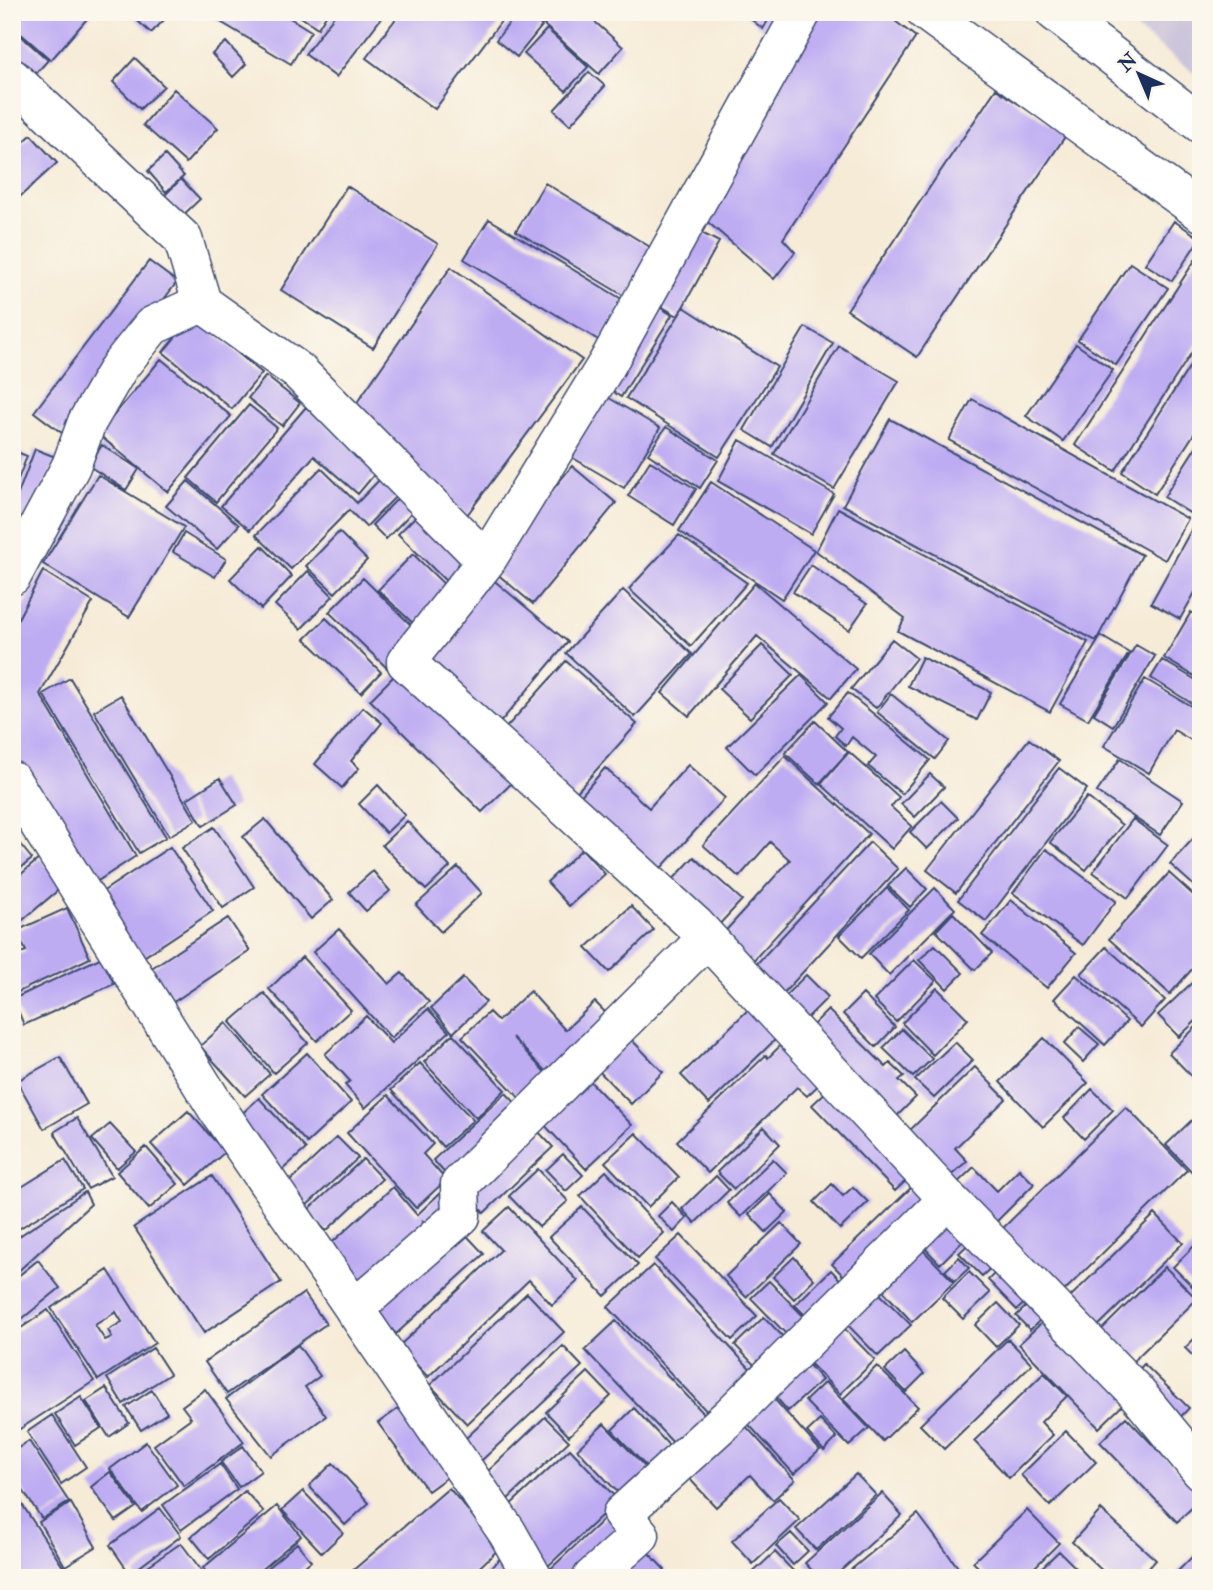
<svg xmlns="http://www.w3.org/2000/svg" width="1213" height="1590" font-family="'IM FELL Double Pica',serif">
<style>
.industrial{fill:#c7c0d9}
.building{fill:#beacf3;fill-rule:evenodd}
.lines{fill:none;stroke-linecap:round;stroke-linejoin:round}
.minor-casing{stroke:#3c4b70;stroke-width:41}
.minor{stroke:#fff;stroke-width:38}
</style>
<rect width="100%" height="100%" fill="#fbf7ec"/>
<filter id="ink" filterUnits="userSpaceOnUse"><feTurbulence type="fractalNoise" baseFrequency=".0143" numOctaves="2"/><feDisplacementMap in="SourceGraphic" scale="14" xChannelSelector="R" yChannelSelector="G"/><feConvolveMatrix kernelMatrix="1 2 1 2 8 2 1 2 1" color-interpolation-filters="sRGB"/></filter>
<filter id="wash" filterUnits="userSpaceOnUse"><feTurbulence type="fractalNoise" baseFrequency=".00686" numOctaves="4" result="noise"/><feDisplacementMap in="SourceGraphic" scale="28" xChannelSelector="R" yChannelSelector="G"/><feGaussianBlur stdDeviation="1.57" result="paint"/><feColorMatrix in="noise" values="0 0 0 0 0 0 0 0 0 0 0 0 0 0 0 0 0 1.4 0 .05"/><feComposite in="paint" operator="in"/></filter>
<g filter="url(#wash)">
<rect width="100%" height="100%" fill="#f6ebd7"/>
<path class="industrial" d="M1114 12H1201V78Z"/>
<g id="blocks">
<path class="building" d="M12 12H93L51 60 12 26Z
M128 12H164L168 16 151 33Z
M204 12H280L311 31 291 64Z
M293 12H328L318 28Z
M337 12H386L336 77 305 54Z
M401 12H508L435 109 366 58Z
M518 12H524L542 26 517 57 496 40Z
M527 12H546L539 21Z
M555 12H584L623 47 599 74 544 25Z
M742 12H773L763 29Z
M818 12H883L916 37 783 239 795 252 774 279 703 218Z
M12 28 48 60 27 84 12 70Z
M547 29 588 67 566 91 524 54Z
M226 42 246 64 233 77 212 54Z
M135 58 164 86 140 109 113 82Z
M589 72 605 86 570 125 554 110Z
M174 89 218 128 186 163 143 125Z
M996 89 1066 135 917 357 847 310Z
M31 135 57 163 12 204V153Z
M165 155 184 176 166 192 148 171Z
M181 179 200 199 178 220 160 200Z
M545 183 655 250 626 297 516 231Z
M347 186 438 244 373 348 281 290Z
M489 219 625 301 600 341 464 259Z
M1174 221 1200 238 1172 281 1145 264Z
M698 231 719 242 678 316 657 304Z
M1201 251V338L1115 471 1075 445Z
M149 261 177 282 62 433 34 412Z
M1130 263 1168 288 1116 365 1078 340Z
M451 267 582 360 467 515 349 414Z
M653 303 672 315 621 397 601 384Z
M684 307 777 367 719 457 626 398Z
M193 316 262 373 232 409 163 352Z
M805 327 833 343 772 447 744 430Z
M1076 344 1113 370 1063 441 1026 416Z
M839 346 899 381 834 489 774 454Z
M1201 349V423L1155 494 1122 472Z
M161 359 231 416 168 492 98 434Z
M266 376 300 403 282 426 248 398Z
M604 395 660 428 624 488 568 455Z
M972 399 1188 519 1165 560 949 440Z
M249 405 277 428 216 502 188 478Z
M306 407 378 470 358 494 314 456 250 530 221 506Z
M890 419 1142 555 1096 641 843 505Z
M666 427 718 460 700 488 648 454Z
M1201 439V508L1196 517 1164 497Z
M740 440 834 494 811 534 718 481Z
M102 445 139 469 126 490 89 466Z
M35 449 58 458 12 546V510Z
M12 450 27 456 12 495Z
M650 461 696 489 674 525 628 496Z
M572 466 616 503 533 604 489 567Z
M321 468 357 503 383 476 399 493 366 527 349 510 291 569 256 535Z
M98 475 184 527 129 617 43 564Z
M188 481 239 525 217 549 166 506Z
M711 482 814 550 782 599 679 531Z
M401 495 415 509 386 539 372 525Z
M838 508 1088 642 1050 712 898 631 905 618 816 551Z
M1201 512V582L1180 619 1151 603Z
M419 513 474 566 453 588 398 534Z
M339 532 367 560 335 593 306 566Z
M184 533 226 559 215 577 173 552Z
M679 535 747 583 691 646 629 589Z
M262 546 292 576 261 609 230 579Z
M413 554 455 595 420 630 378 590Z
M811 565 867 604 849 630 793 592Z
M43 571 93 602 40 694 136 856 93 884 12 755V630Z
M308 571 333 596 301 629 275 605Z
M485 573 568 642 492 732 410 663Z
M363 578 422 636 389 670 329 612Z
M755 583 856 669 831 698 757 636 689 716 662 693Z
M623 590 692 654 635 717 566 653Z
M1191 612 1201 618V680L1164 658Z
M326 618 381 672 361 693 305 639Z
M1101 636 1129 653 1088 720 1060 704Z
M892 639 916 658 876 708 851 689Z
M762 645 793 675 750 718 719 689Z
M1136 645 1155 656 1113 726 1094 714Z
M922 657 991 692 977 720 908 686Z
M1162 660 1201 683V709L1151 678Z
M566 661 637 724 567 803 495 740Z
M404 666 517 778 482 812 370 700Z
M801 675 828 702 755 775 727 747Z
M70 678 166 837 139 853 43 694Z
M1145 679 1201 712V746L1174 730 1149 773 1104 746Z
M848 693 930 760 902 794 868 766 876 757 852 737 846 746 835 736 841 728 828 717Z
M891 694 949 741 935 759 877 712Z
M121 695 196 820 169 836 94 711Z
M363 707 382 723 351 761 359 768 342 788 315 764Z
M815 721 848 752 819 784 785 753Z
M1029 739 1059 761 956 893 927 870Z
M849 752 899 797 891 807 912 826 892 849 821 784Z
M785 756 869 834 750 964 720 937 790 860 770 842 739 877 703 845Z
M1120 759 1183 801 1160 835 1097 792Z
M688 765 725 798 652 878 572 806 605 768 649 808Z
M1059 768 1087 789 986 921 958 900Z
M930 774 944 787 915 817 901 804Z
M220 778 237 805 203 826 187 799Z
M378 785 405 815 386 833 359 804Z
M1087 797 1122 825 1086 870 1050 842Z
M941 801 958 818 927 849 910 832Z
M12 815 22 825 12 833Z
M265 819 333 900 311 919 243 837Z
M1133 819 1168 845 1128 898 1093 872Z
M407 821 450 867 426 890 382 845Z
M214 827 254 887 223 908 182 848Z
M1201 830V892L1170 864Z
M16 839 32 859 12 875V842Z
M870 842 898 869 779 998 750 971Z
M170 847 213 911 136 962 93 898Z
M582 849 605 874 569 906 547 882Z
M1046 849 1116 901 1083 945 1013 893Z
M694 857 742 900 715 929 667 886Z
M40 858 63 886 12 929V882Z
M458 867 482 893 441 932 416 905Z
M906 868 927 889 910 907 888 886Z
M373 871 390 891 366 911 349 892Z
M1169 873 1201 902V959L1170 994 1109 939Z
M887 888 909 910 861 958 839 936Z
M935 888 955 909 889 975 869 954Z
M1011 900 1076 953 1047 988 982 935Z
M631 906 654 930 609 972 586 948Z
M67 908 90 958 12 995V957L26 951 16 931Z
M953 913 992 953 975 970 936 931Z
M228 918 250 951 166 1007 144 973Z
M339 929 389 984 402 973 429 1002 391 1038 313 952Z
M935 945 963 973 947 989 919 960Z
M1106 947 1165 1000 1141 1027 1081 974Z
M102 957 114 984 24 1025 13 999Z
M302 957 351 1010 317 1041 269 989Z
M914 960 936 981 896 1022 874 1000Z
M806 975 828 997 798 1027 776 1005Z
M1076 975 1127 1021 1105 1045 1054 999Z
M1199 976 1201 1016 1179 1037 1158 1015Z
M463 978 486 1002 453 1033 431 1008Z
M937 988 968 1019 933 1055 902 1023Z
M530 991 565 1030 595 1002 612 1019 553 1079 512 1037 554 1082 527 1106 462 1037 489 1012 498 1021Z
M264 993 308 1043 274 1073 230 1022Z
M863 994 895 1027 876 1047 843 1014Z
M753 1005 781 1034 709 1104 681 1075Z
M428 1009 449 1032 365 1108 345 1085 350 1081 325 1054 366 1016 391 1043Z
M828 1010 886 1067 890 1063 904 1076 899 1080 916 1097 894 1119 806 1032Z
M1201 1022V1086L1169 1053Z
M226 1023 270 1074 245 1096 200 1046Z
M1079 1027 1099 1044 1083 1062 1064 1044Z
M902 1029 932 1059 913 1077 883 1048Z
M624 1032 663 1072 631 1104 591 1063Z
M453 1034 505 1090 476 1118 424 1062Z
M788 1038 826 1078 807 1096 797 1087 708 1173 677 1141 766 1055 768 1058Z
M1044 1038 1088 1083 1043 1127 1000 1082Z
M955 1042 973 1060 934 1098 915 1080Z
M307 1053 351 1102 307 1143 262 1094Z
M60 1057 87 1104 44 1129 17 1081Z
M420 1063 473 1120 443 1147 391 1090Z
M975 1067 1006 1099 955 1148 967 1161 946 1180 904 1136Z
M584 1075 632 1125 586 1169 539 1119Z
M830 1088 913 1174 895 1191 812 1105Z
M1092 1089 1113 1110 1084 1139 1064 1118Z
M506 1093 525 1113 452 1181 433 1160Z
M388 1095 433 1144 423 1154 446 1180 416 1208 347 1133Z
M259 1098 306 1149 282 1170 235 1120Z
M1126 1107 1187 1170 1057 1298 996 1235Z
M188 1111 225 1152 188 1185 151 1144Z
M1201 1111V1181L1166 1145Z
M77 1118 112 1176 88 1189 54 1132Z
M110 1124 136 1152 117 1168 92 1139Z
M534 1127 553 1147 484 1213 465 1193Z
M764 1127 780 1144 734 1189 717 1172Z
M636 1133 679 1177 648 1207 605 1162Z
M337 1137 358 1158 305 1207 285 1186Z
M146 1147 178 1184 149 1209 117 1172Z
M563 1154 583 1175 566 1191 546 1170Z
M363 1159 382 1179 326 1231 307 1211Z
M773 1159 787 1173 741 1217 727 1203Z
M65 1160 83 1189 12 1233V1193Z
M974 1167 997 1191 1019 1169 1034 1184 992 1226 953 1187Z
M538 1169 568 1201 539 1227 509 1196Z
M606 1171 664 1233 638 1258 580 1196Z
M212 1176 281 1282 204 1333 134 1227Z
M716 1176 729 1190 695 1223 682 1209Z
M832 1184 843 1196 853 1187 868 1202 840 1229 814 1202Z
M915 1184 934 1204 851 1284 832 1264Z
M393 1187 417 1215 443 1190 458 1206 432 1230 422 1220 434 1234 366 1295 325 1249Z
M85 1192 91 1204 14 1275 12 1241Z
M770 1194 787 1212 766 1232 749 1214Z
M672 1202 687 1218 674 1232 658 1216Z
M509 1207 578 1281 552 1305 529 1280 428 1377 399 1346 501 1250 483 1231Z
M582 1207 638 1265 605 1296 549 1237Z
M950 1211 971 1233 940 1264 918 1241Z
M1155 1214 1183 1243 1093 1331 1065 1302Z
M781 1223 801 1244 746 1297 726 1276Z
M456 1224 484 1254 396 1334 369 1305Z
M681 1235 757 1316 732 1340 655 1259Z
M977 1236 1000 1259 982 1276 959 1253Z
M1198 1242 1201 1244V1295L1173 1267Z
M916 1243 954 1282 912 1322 875 1282Z
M794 1257 814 1279 794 1299 773 1277Z
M959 1257 969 1268 955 1281 945 1271Z
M38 1260 60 1288 12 1327V1281Z
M653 1265 758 1377 714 1419 608 1307Z
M1003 1265 1033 1295 1017 1310 988 1280Z
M1165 1267 1197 1299 1123 1371 1092 1339Z
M108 1270 155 1343 98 1380 51 1308ZM116 1312 122 1322 108 1330 112 1337 105 1340 95 1325Z
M831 1270 848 1288 812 1322 795 1305Z
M969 1272 990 1293 963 1319 942 1298Z
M769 1281 814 1327 796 1344 751 1298Z
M872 1286 911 1325 878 1356 840 1317Z
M304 1293 326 1324 227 1394 205 1362Z
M527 1293 564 1332 467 1424 430 1385Z
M1033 1300 1046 1314 1030 1330 1016 1316Z
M998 1303 1019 1325 996 1347 975 1325Z
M48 1310 94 1381 12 1434V1334Z
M1050 1315 1130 1398 1099 1428 1019 1344Z
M764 1317 792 1346 763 1374 735 1345Z
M616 1321 710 1420 679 1449 585 1350Z
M838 1322 875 1360 840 1394 803 1356Z
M1201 1332V1364L1185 1348Z
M1008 1339 1032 1364 944 1449 920 1425Z
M298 1345 320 1376 305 1387 326 1416 271 1456 226 1399Z
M563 1346 582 1366 481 1461 463 1441Z
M153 1348 170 1374 123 1404 107 1378Z
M904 1352 924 1374 906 1392 885 1370Z
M801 1356 822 1380 788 1411 767 1387Z
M1144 1364 1189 1408 1173 1425 1129 1380Z
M877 1366 918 1407 883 1441 843 1399Z
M588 1372 611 1396 569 1436 546 1412Z
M1044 1373 1067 1396 1041 1422 1053 1435 1009 1478 974 1441Z
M825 1382 869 1428 849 1446 805 1401Z
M106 1388 129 1423 109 1437 86 1401Z
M205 1389 244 1442 184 1486 154 1445 191 1418 182 1406Z
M152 1390 167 1413 141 1430 126 1407Z
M767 1391 820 1450 794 1474 740 1415Z
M81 1397 101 1428 75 1445 55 1414Z
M405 1404 454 1472 428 1491 378 1423Z
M634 1408 677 1454 654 1475 612 1430Z
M52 1415 86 1467 61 1484 27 1432Z
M545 1417 569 1441 507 1500 483 1476Z
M1126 1417 1201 1495V1499L1177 1522 1100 1442Z
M820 1420 837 1438 824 1451 807 1432Z
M743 1423 795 1480 773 1500 750 1475 716 1507 686 1475Z
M604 1424 651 1473 624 1499 577 1449Z
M1066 1431 1096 1462 1050 1506 1021 1475Z
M29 1441 69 1502 42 1519 12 1474V1452Z
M146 1442 177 1485 142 1512 110 1469Z
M243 1446 261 1471 239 1487 221 1462Z
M570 1449 618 1500 544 1570 506 1509Z
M333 1463 369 1503 345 1525 309 1486Z
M220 1464 237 1489 181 1530 163 1505Z
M110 1472 136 1507 116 1521 91 1487Z
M856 1474 876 1495 816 1550 796 1529Z
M449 1488 500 1548 468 1578H344Z
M12 1489 65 1570 53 1578H12Z
M245 1491 264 1512 209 1559 191 1537Z
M303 1491 343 1533 322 1553 282 1510Z
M882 1493 902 1515 833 1578H819L805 1563Z
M779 1498 800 1520 753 1564 732 1541Z
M71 1503 96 1547 65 1566 39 1522Z
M277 1506 301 1536 251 1578H211L203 1568Z
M160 1508 181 1536 130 1574 110 1545Z
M1027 1510 1059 1543 1024 1578H989L973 1562Z
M1101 1510 1156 1560 1140 1578H1110L1072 1542Z
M610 1513 629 1532 582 1578H547L544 1575Z
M918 1514 966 1578H911L907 1571 900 1578H841Z
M791 1533 808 1551 793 1565 776 1546Z
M181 1543 207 1578H137L135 1575Z
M297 1543 311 1561 290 1578H255Z
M639 1543 665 1570 657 1578H602Z
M1059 1551 1077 1569 1068 1578H1031Z
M1198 1551 1201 1578H1171Z
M775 1552 798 1576 796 1578H747Z
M504 1555 521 1578H480Z"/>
</g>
</g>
<g filter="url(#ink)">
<use href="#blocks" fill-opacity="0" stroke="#3c4b70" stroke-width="2"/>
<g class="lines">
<g class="minor-casing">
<path id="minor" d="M926 12 1201 212
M1055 12 1201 124
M12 78 183 239 202 303
M486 561 406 662 695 925 948 1199 730 1416 622 1514 640 1535 592 1578
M12 576 71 466 87 422 119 367 152 326 202 303 298 371 486 561 607 364 802 12
M12 781 216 1107 507 1532 533 1578
M948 1199 1135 1391 1201 1471
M354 1309 461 1216 460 1184 707 938"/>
</g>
<use href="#minor" class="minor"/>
</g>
</g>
<rect width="1213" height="1590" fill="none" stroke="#fbf7ec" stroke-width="42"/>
<g transform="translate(1139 74) rotate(316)" stroke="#fbf7ec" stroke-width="5" paint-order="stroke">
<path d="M0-5L12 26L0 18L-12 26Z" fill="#1b2f5e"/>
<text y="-10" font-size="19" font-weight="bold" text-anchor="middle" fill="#1b2f5e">N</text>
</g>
</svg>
